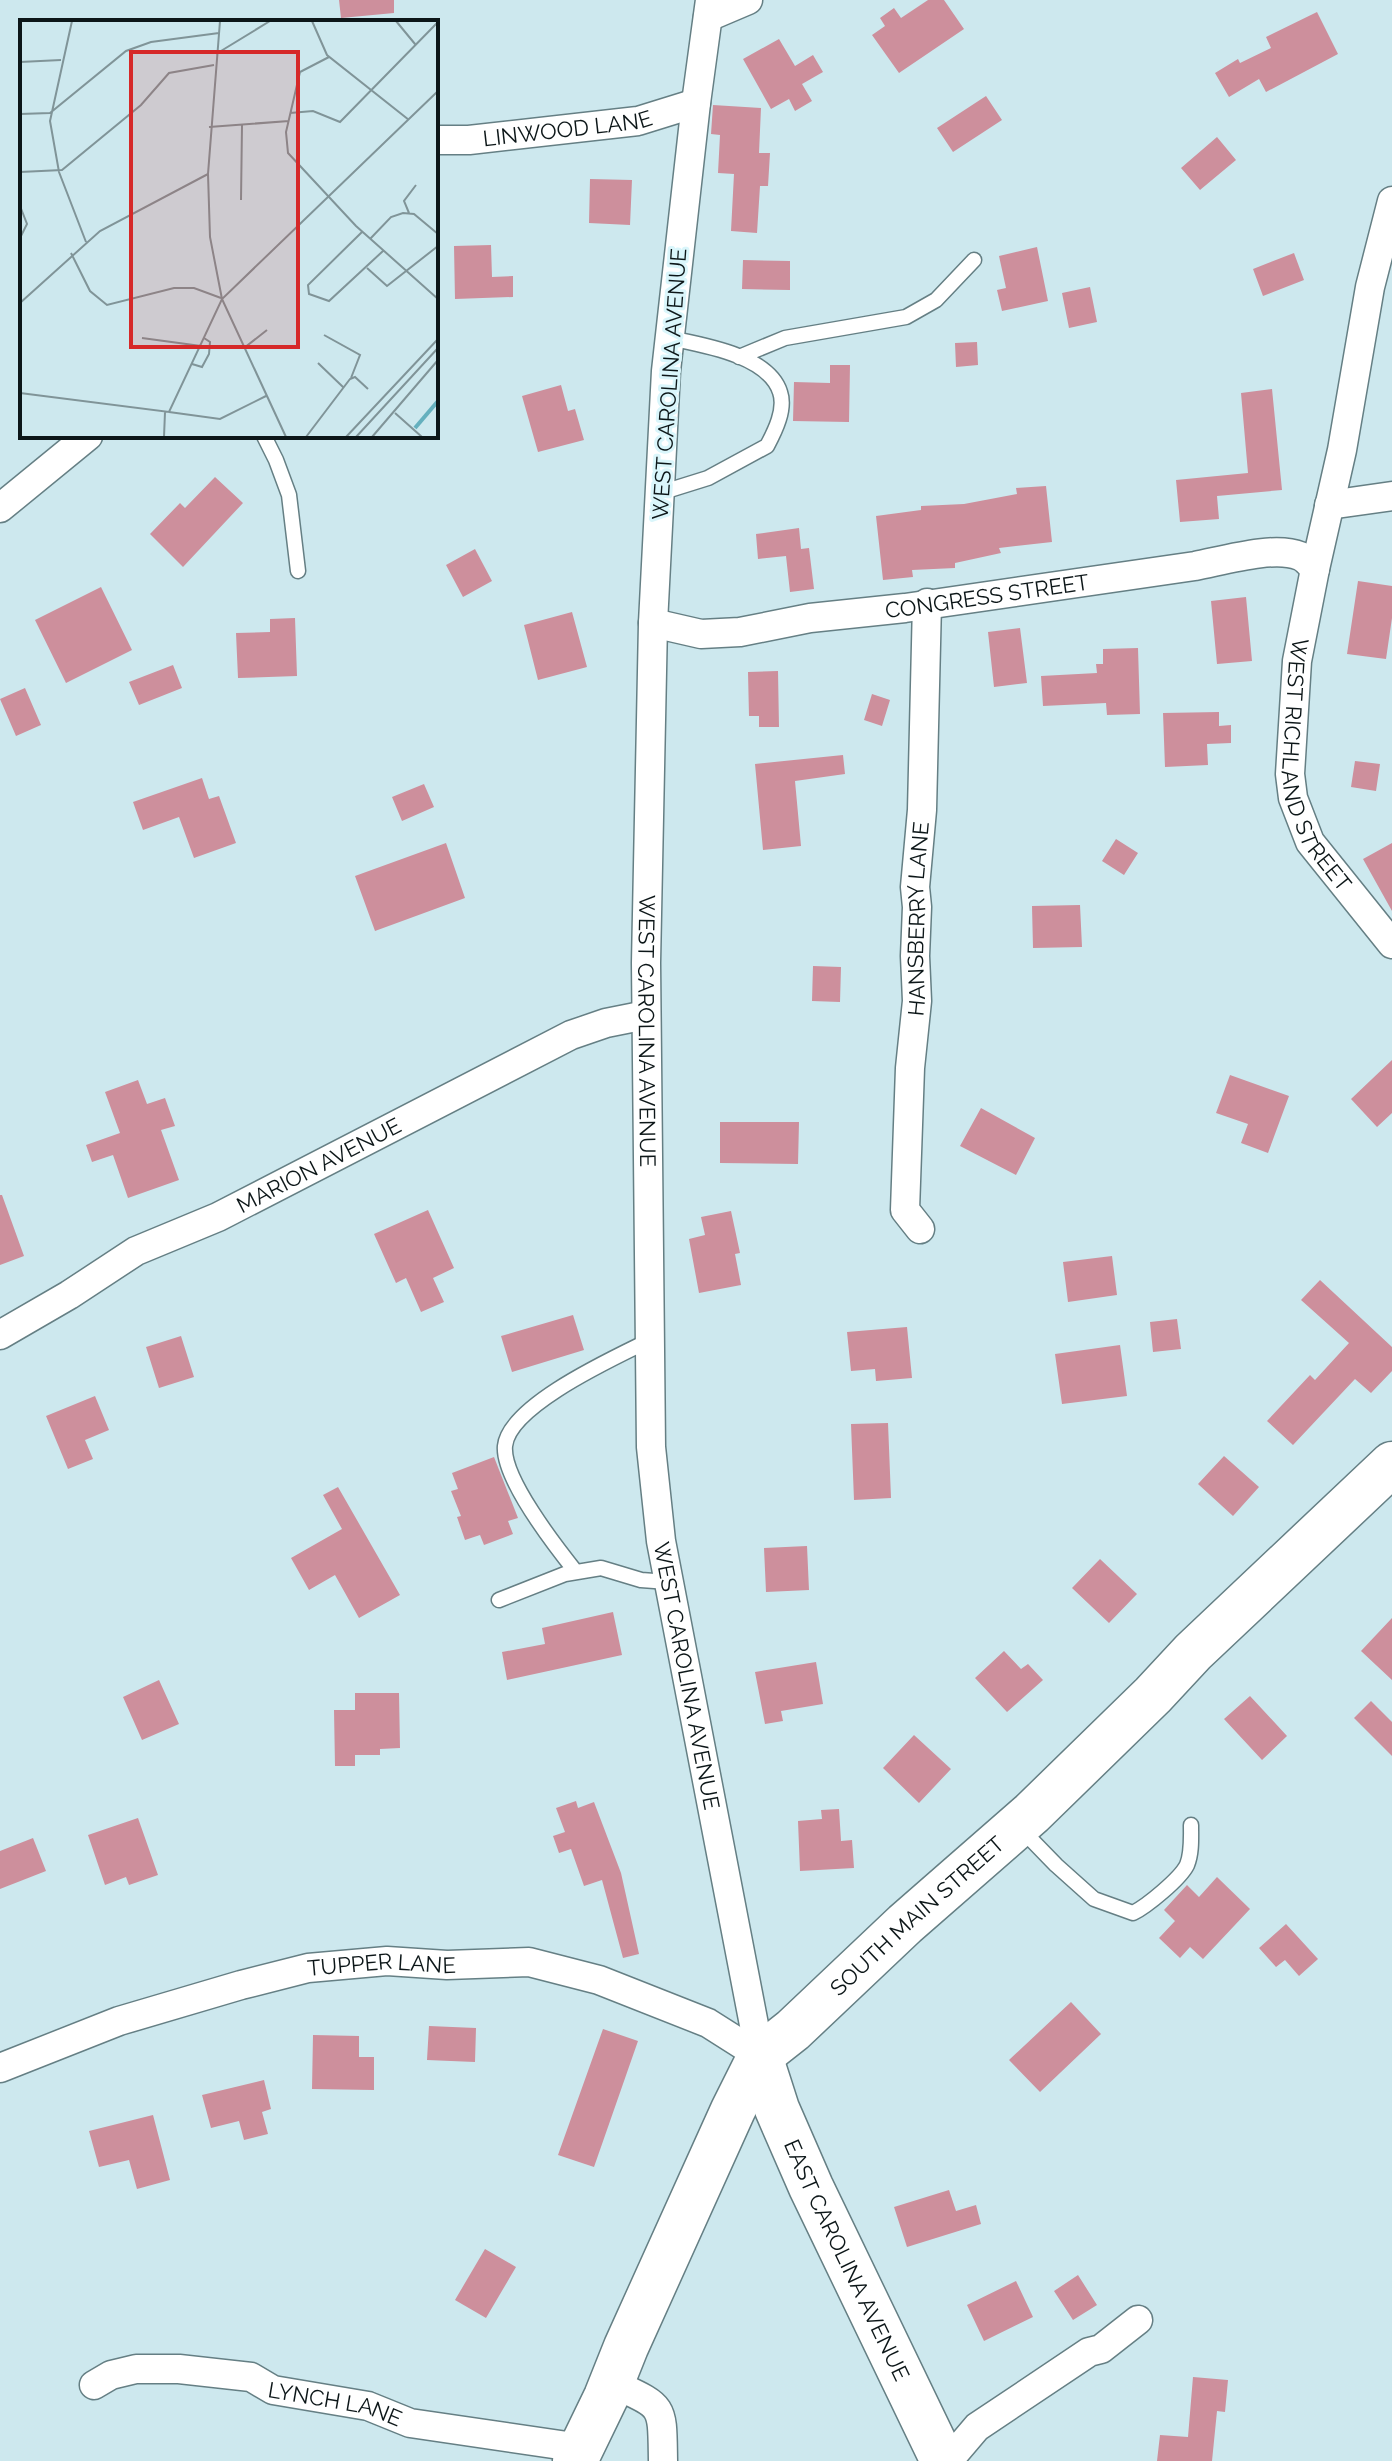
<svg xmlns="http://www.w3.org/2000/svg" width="1392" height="2461" font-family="Raleway,sans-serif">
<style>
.building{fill:#cd8f9c}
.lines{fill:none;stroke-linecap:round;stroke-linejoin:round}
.lane-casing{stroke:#657f84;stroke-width:17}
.street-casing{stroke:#657f84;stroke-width:31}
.primary-casing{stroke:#657f84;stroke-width:47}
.lane{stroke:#fff;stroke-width:14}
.street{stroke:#fff;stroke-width:28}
.primary{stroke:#fff;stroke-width:44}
.labels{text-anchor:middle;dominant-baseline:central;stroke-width:6;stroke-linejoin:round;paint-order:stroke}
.street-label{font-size:22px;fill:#0c1618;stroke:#daf6fb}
.inset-river{fill:none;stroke:#65b0be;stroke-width:4}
.inset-road{fill:none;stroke:#809498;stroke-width:2}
.view{fill:#d62828;fill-opacity:0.15;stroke:#d62828;stroke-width:4}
.inset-edge{fill:none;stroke:#0c1618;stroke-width:4}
</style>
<rect width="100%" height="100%" fill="#cde8ee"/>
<path class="building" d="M339 0H394V13L341 18Z
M928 0H944L964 29 899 73 872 35 885 26 880 18 894 8 901 18Z
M1317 12 1338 54 1266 92 1259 79 1229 97 1215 73 1238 59 1240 63 1271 48 1266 37Z
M779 39 795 66 813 55 823 72 802 84 812 101 795 111 789 99 771 109 743 59Z
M986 96 1002 120 953 152 937 128Z
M713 105 761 108 759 153H770L768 186H760L757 233 731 231 734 174 718 173 720 135 711 134Z
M1217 137 1236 160 1200 190 1181 168Z
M590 179 632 180 630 225 589 223Z
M491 245 492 277 513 276V297L455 299 454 246Z
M1037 247 1048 301 1002 311 997 290 1006 288 999 256Z
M1294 253 1304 280 1263 296 1253 269Z
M743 260 790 261V290L742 289Z
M1090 287 1097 322 1069 328 1062 293Z
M977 342 978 365 956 367 955 343Z
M830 365H850L849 422 793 421 794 382 830 383Z
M561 385 568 411 575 409 584 440 538 452 522 396Z
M1272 389 1282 490 1217 496 1219 519 1180 522 1176 480 1248 473 1241 393Z
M215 477 243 503 183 567 150 534 180 503 185 508Z
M1046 486 1052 542 999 548 1001 553 955 563V568L912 570 913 577 883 580 876 516 921 510V506L964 504 1017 494 1016 488Z
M799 528 801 549 809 548 814 589 790 592 786 556 758 559 756 534Z
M475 549 492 581 463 597 446 565Z
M1358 581 1392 586V618L1386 659 1347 654Z
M101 587 132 650 66 683 35 620Z
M1246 597 1252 661 1217 664 1211 601Z
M572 612 587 667 538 680 524 625Z
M295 618 297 676 238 678 236 633 270 632V619Z
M1020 628 1027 683 994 687 988 632Z
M1138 648 1140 714 1107 715 1106 703 1043 706 1041 676 1097 673 1096 664H1103V649Z
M173 665 182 688 139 705 129 682Z
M778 671 779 727H759V716H749L748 672Z
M25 688 41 725 16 736 0 699Z
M872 694 890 700 882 726 864 720Z
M1219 712V726L1231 725V743L1207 744 1208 765 1165 767 1163 713Z
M843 755 845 774 795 781 801 846 763 850 755 764Z
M1355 761 1380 764 1376 791 1351 787Z
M202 778 209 799 219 796 236 843 194 858 179 817 143 830 133 802Z
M424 784 434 807 402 821 392 797Z
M1116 839 1138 853 1124 875 1102 861Z
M446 843 465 898 375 931 355 876Z
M1392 843V911L1363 859Z
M1080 905 1082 947 1033 948 1032 906Z
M813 966 841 967 840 1002 812 1001Z
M1392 1060V1113L1377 1127 1351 1099Z
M1230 1075 1289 1096 1268 1153 1241 1143 1248 1124 1216 1113Z
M138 1080 147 1104 165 1098 175 1126 161 1130 179 1180 128 1198 113 1155 92 1162 86 1145 120 1133 105 1092Z
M981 1108 1035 1138 1016 1175 960 1146Z
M720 1122H799L798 1164 720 1163Z
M0 1195H2L24 1256 0 1265Z
M428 1210 454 1268 433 1278 444 1302 421 1312 406 1278 396 1283 374 1234Z
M731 1211 740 1253 735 1254 741 1285 699 1293 689 1239 705 1235 701 1217Z
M1112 1256 1117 1295 1068 1302 1063 1262Z
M1320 1280 1392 1347V1371L1371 1393 1355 1379 1293 1445 1267 1421 1310 1375 1315 1380 1349 1343 1301 1300Z
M573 1315 584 1350 512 1372 501 1336Z
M1177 1319 1181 1349 1153 1352 1150 1322Z
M907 1327 912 1378 876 1381 875 1369 851 1371 847 1332Z
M181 1336 194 1377 159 1388 146 1347Z
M1120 1345 1127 1396 1062 1404 1055 1354Z
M95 1396 109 1430 85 1440 93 1459 68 1469 46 1416Z
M888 1423 891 1498 854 1500 851 1424Z
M1224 1456 1259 1487 1233 1516 1198 1484Z
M494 1457 518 1518 508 1521 513 1534 484 1545 480 1535 465 1540 457 1517 461 1516 451 1491 458 1489 452 1473Z
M338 1487 400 1595 359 1618 335 1575 309 1590 291 1558 342 1529 323 1495Z
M807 1546 809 1590 766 1592 764 1548Z
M1100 1559 1137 1594 1109 1623 1072 1588Z
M613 1612 622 1655 507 1680 502 1652 545 1644 542 1628Z
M1392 1618V1680L1361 1651Z
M1004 1651 1021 1669 1028 1664 1043 1680 1007 1712 975 1678Z
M816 1662 823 1704 781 1711 783 1721 765 1724 755 1672Z
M159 1680 179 1724 142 1740 123 1697Z
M355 1693H399L400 1748 380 1749V1755H355V1766H335L334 1710H355Z
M1250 1696 1287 1736 1262 1760 1224 1719Z
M1371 1701 1392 1722V1756L1354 1718Z
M914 1735 951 1769 919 1803 883 1768Z
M576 1801 578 1808 594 1802 621 1873 639 1954 623 1958 602 1880 584 1886 571 1849 559 1853 553 1836 565 1832 556 1808Z
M839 1809 841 1841 852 1840 854 1868 800 1871 798 1821 822 1819 821 1810Z
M138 1818 158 1875 129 1885 126 1877 105 1885 88 1835Z
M33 1838 46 1871 0 1889V1851Z
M1217 1877 1250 1909 1203 1959 1190 1947 1180 1958 1159 1938 1175 1921 1164 1910 1187 1885 1199 1897Z
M1286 1924 1318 1959 1299 1976 1285 1960 1276 1967 1259 1948Z
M1071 2002 1101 2034 1040 2092 1009 2060Z
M429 2026 476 2028 475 2062 427 2060Z
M603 2029 638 2041 594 2167 558 2155Z
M313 2035 359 2036V2057H374V2090L312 2089Z
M264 2080 271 2109 262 2112 268 2134 244 2140 239 2121 211 2128 202 2095Z
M153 2115 170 2180 137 2189 129 2160 99 2167 89 2131Z
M949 2190 956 2211 976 2205 981 2224 907 2247 894 2207Z
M485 2249 516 2267 486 2318 455 2300Z
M1078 2275 1097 2305 1073 2320 1054 2291Z
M1016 2281 1033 2317 984 2341 967 2305Z
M1193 2377 1228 2380 1225 2412 1217 2411 1212 2461H1157L1160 2435 1188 2437Z"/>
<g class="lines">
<g class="lane-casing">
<path id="lane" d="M739 357 785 338 906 317 936 300 974 260
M264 436 276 460 289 495 298 571
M660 493 708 478 767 446C775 431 786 409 780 392 768 355 702 345 669 338
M576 1572C556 1547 502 1478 505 1446 509 1405 616 1357 650 1340
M499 1600 565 1574 601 1568 641 1580 668 1582
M1020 1828 1056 1865 1094 1899 1133 1913C1147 1906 1180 1879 1187 1865 1192 1853 1191 1838 1191 1825"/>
</g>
<g class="street-casing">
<g id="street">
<path id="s1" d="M710 0 696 103 666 371 653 623 646 963 651 1447 661 1541 760 2056"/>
<path d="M708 17 748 0"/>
<path id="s2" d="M436 140H469L638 121 696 103"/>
<path id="s3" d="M1392 201 1370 287 1342 450 1315 569 1297 661 1290 774 1293 798 1310 842 1392 944"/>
<path d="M1329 505 1392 496"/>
<path d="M0 508 88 436"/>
<path id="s4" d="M653 623 701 634 740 632 810 618 905 608 1195 566C1222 561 1274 545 1300 556 1305 558 1311 565 1315 569"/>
<path id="s5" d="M920 1229 905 1210 910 1068 917 1001 915 956 917 907 915 887 922 810 927 603"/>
<path id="s6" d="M0 1335 69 1295 136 1251 218 1217 571 1035 606 1023 646 1015"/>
<path id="s7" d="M0 2068 119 2021 241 1985 308 1968 387 1961 447 1965 529 1962 599 1980 708 2023 760 2056"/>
<path d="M612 2383C665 2408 662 2403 663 2461"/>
<path id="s8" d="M94 2385 111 2375 136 2369H179L251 2377 273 2390 368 2406 410 2423 581 2448"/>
<path d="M948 2461 977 2427 1089 2352 1101 2349 1138 2320"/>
</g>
</g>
<g class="primary-casing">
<g id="primary">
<path id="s9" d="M760 2056 777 2109 811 2187 943 2461"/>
<path id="s10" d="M575 2461 606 2397 626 2347 733 2110 760 2056 793 2030 905 1924 1032 1813 1153 1695 1193 1652 1392 1464"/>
</g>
</g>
<use href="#lane" class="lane"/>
<use href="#street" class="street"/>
<use href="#primary" class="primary"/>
</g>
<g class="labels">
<g class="street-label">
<text stroke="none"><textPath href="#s2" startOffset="132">LINWOOD LANE</textPath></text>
<text transform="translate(669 384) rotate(-86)">WEST CAROLINA AVENUE</text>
<text stroke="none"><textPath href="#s4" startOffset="338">CONGRESS STREET</textPath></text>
<text stroke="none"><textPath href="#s3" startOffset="580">WEST RICHLAND STREET</textPath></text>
<text stroke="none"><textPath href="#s5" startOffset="316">HANSBERRY LANE</textPath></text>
<text stroke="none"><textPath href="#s1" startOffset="1034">WEST CAROLINA AVENUE</textPath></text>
<text stroke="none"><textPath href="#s6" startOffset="362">MARION AVENUE</textPath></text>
<text stroke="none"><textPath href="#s1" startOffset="1682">WEST CAROLINA AVENUE</textPath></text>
<text stroke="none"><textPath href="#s10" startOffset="656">SOUTH MAIN STREET</textPath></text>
<text stroke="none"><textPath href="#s7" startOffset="398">TUPPER LANE</textPath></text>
<text stroke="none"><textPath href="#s9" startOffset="222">EAST CAROLINA AVENUE</textPath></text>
<text stroke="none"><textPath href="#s8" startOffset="250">LYNCH LANE</textPath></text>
</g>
</g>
<g transform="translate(20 20)">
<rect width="418" height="418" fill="#cde8ee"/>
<path class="inset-river" d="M395 408 418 381"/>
<path class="inset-road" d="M52 1 30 101 39 152 66 222M200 1 188 154 190 217 202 279M292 1 307 35 389 100M376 1 395 24M196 34 250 1M309 37 280 52 266 112 268 133 336 206 418 279M0 42 41 40M270 93 293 91 320 102 418 2M0 94 30 93 106 31 131 22 199 13M189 107 269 101M0 152 42 150 121 85 149 53 194 45M221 180 222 105M0 186 7 204 0 218M389 193 384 181 396 165M342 212 288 265 289 274 309 281 363 231M350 219 371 197 383 193 394 194 418 214M51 233 70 271 87 285 154 268H174L201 278M347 248 367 266 418 226M202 279 266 417M0 283 80 211 188 154M304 315 340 335 331 358M122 318 181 326M224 328 247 310M298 343 323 367M172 344 182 347 189 334 190 322 184 318M0 373 149 392 202 279 418 71M149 392 200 399 246 376M375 393 402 417M144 417 145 392M286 417 330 359 335 357 348 369M326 417 418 319M336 417 418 328M352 417 418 340"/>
<path class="view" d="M111 32H278V327H111Z"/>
<rect width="418" height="418" class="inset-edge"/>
</g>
</svg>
